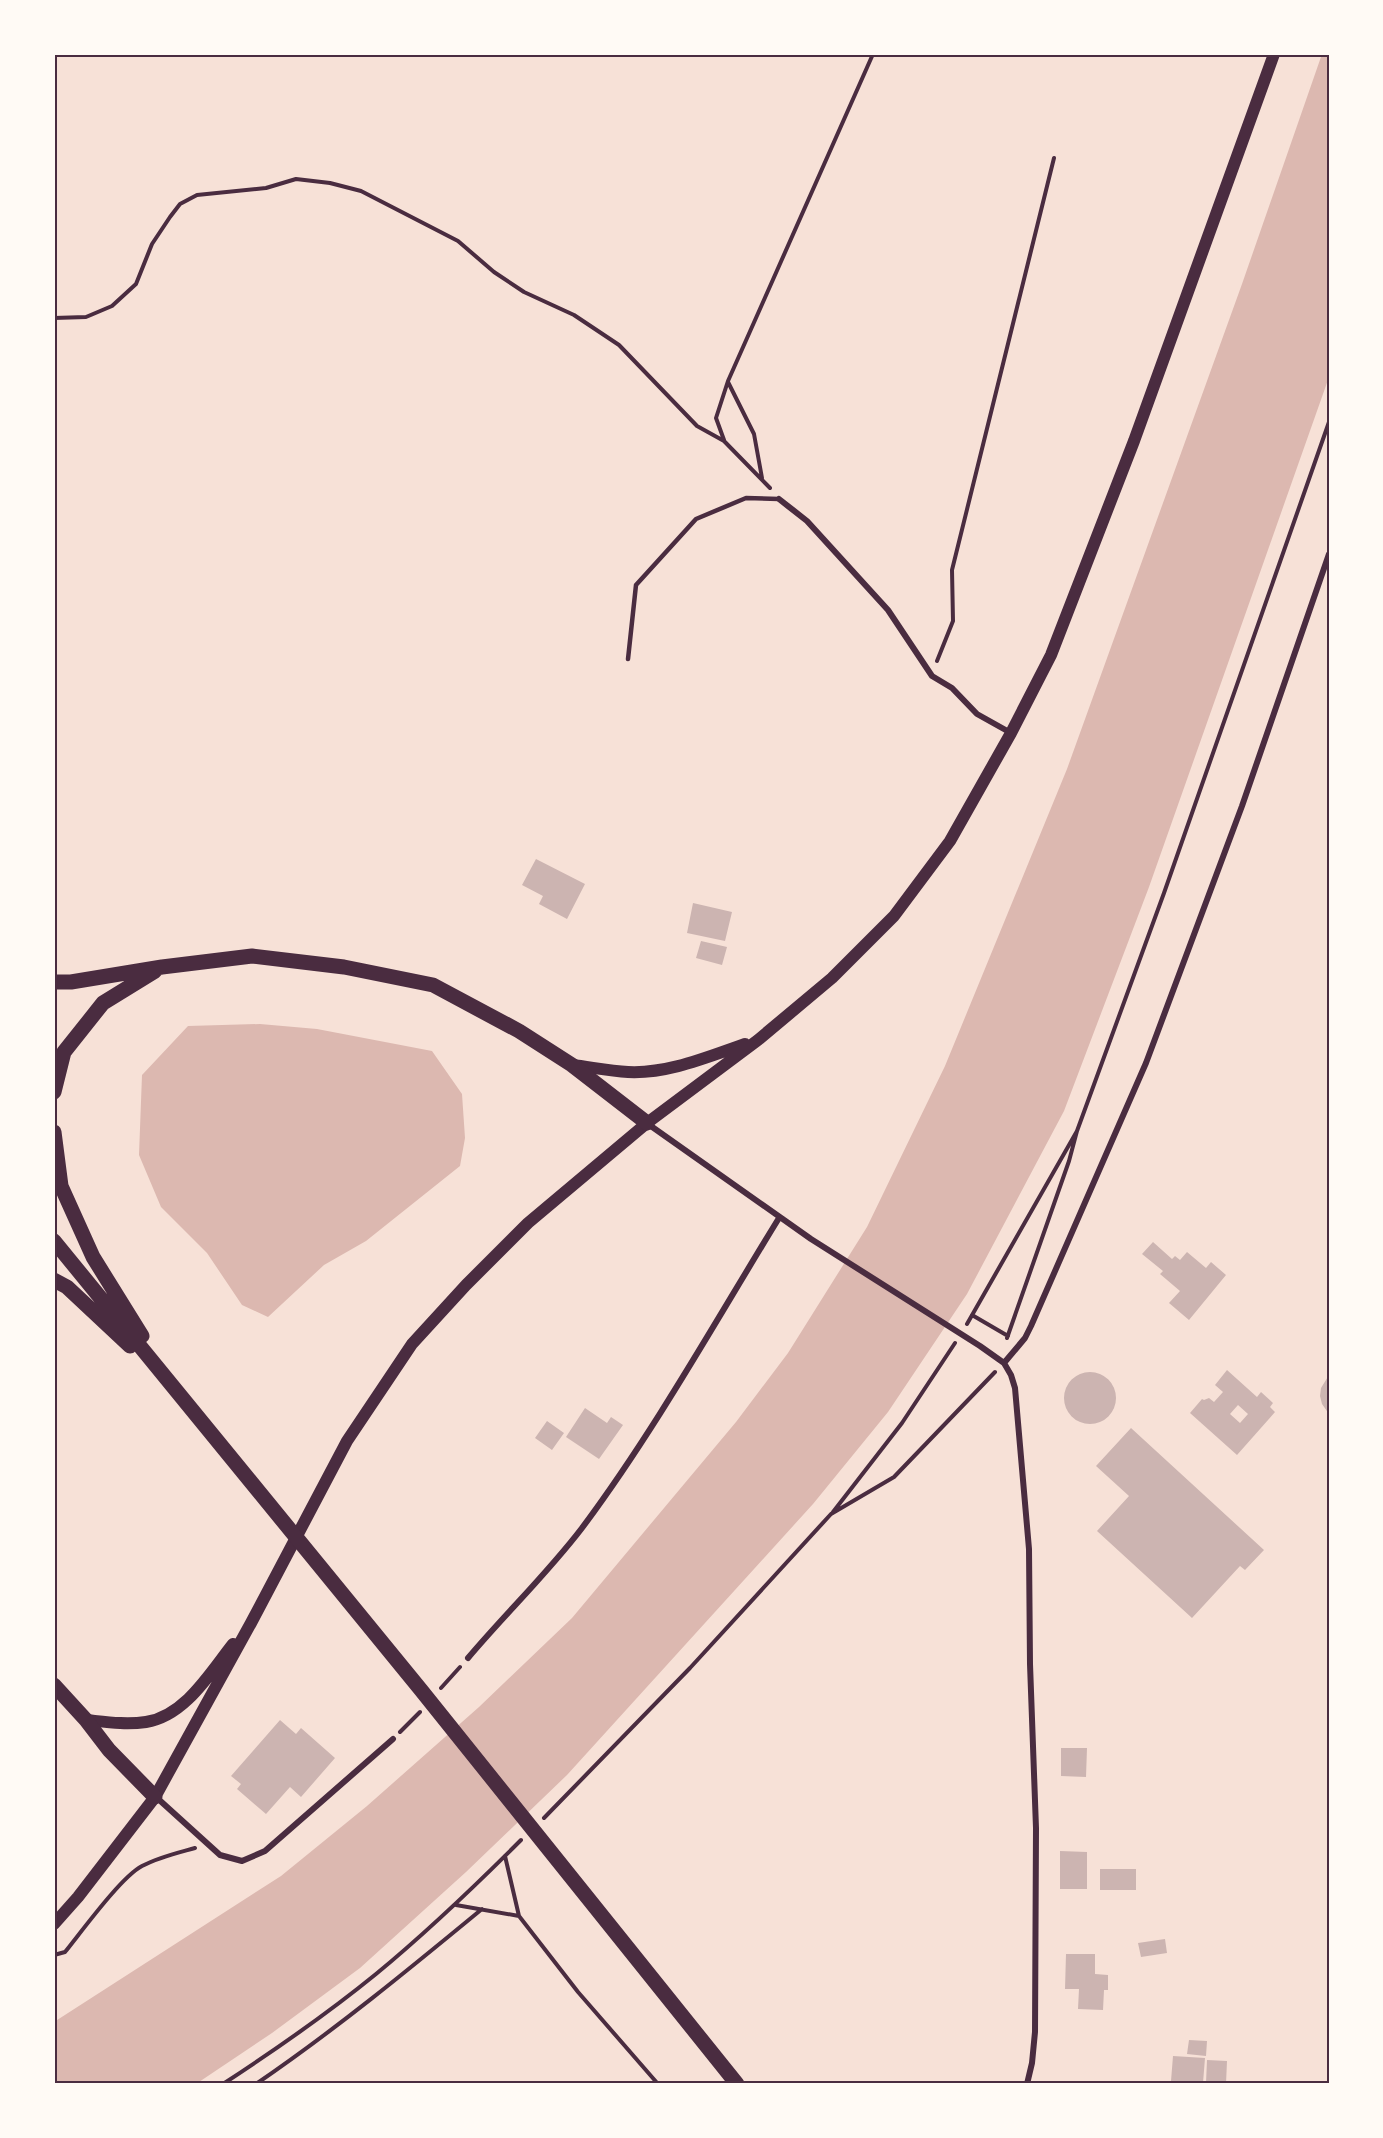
<svg xmlns="http://www.w3.org/2000/svg" width="1383" height="2138" font-family="'Space Grotesk',sans-serif">
<style>
.water{fill:#dcb8b0}
.building{fill:#ccb4b1;fill-rule:evenodd}
.lines{fill:none;stroke-linecap:round;stroke-linejoin:round}
.path{stroke:#4a2c40;stroke-width:4}
.service{stroke:#4a2c40;stroke-width:4.5}
.minor{stroke:#4a2c40;stroke-width:6}
.secondary{stroke:#4a2c40;stroke-width:12}
.primary{stroke:#4a2c40;stroke-width:15}
.neatline{fill:none;stroke:#4a2c40;stroke-width:2}
</style>
<rect width="100%" height="100%" fill="#f7e1d7"/>
<path class="water" d="M1322 54H1329V377L1149 887 1064 1111 967 1294 888 1412 813 1504 567 1775 466 1872 360 1968 272 2033 196 2084H54V2022L281 1876 367 1806 479 1707 572 1618 736 1422 788 1353 867 1227 945 1066 1067 769 1242 284Z
M260 1024 317 1029 432 1051 462 1094 465 1138 460 1166 366 1241 324 1265 268 1317 242 1305 207 1253 161 1207 139 1155 142 1075 188 1026Z"/>
<path class="building" d="M536 859 585 884 567 919 539 904 543 896 522 885Z
M693 903 732 912 725 941 687 933Z
M701 941 727 947 722 965 696 958Z
M1153 1242 1172 1259 1175 1256 1180 1260 1187 1252 1206 1268 1211 1262 1226 1275 1189 1320 1169 1303 1180 1291 1160 1274 1163 1271 1142 1254Z
M1227 1370 1257 1397 1261 1392 1273 1403 1270 1407 1275 1412 1237 1455 1190 1413 1202 1399 1204 1400 1209 1398 1214 1402 1223 1392 1215 1385ZM1238 1405 1248 1414 1240 1423 1230 1414Z
M1064 1398a26 26 0 1 1 52 0a26 26 0 1 1-52 0Z
M1329 1375V1414L1322 1404 1320 1396 1321 1388Z
M585 1408 607 1423 611 1417 623 1425 599 1459 566 1437Z
M547 1421 564 1433 552 1450 535 1438Z
M1131 1428 1264 1550 1245 1570 1240 1566 1192 1618 1097 1531 1129 1496 1096 1466Z
M280 1720 296 1734 301 1728 335 1758 301 1797 290 1787 266 1814 237 1789 241 1784 231 1776Z
M1061 1748H1087L1086 1777 1061 1776Z
M1060 1851 1087 1852V1889H1060Z
M1100 1869H1136V1890H1100Z
M1165 1939 1167 1953 1141 1957 1138 1943Z
M1066 1954H1095V1974L1108 1975V1990H1104L1103 2010 1078 2009 1079 1989H1065Z
M1189 2040 1207 2041 1206 2056 1187 2054Z
M1173 2056 1205 2058 1203 2083 1180 2084V2082L1171 2081Z
M1207 2060 1227 2061 1226 2084 1206 2083Z"/>
<g class="lines">
<path class="path" d="M54 318 86 317 112 306 136 284 152 244 170 217 180 204 197 195 266 188 296 179 330 183 361 191 458 241 494 272 524 292 574 315 619 345 697 426 724 441 770 488
M728 382 754 434 762 478
M724 440 716 418 728 381 873 54
M937 661 953 621 952 570 1054 158
M972 1315 1008 1336
M967 1324 1077 1131 1164 893 1329 422
M1007 1338 1069 1161 1077 1131
M833 1512 902 1423 955 1343
M441 1688 460 1667
M400 1732 420 1712
M544 1818 690 1668 831 1514 894 1477 995 1372
M505 1856 519 1916 578 1992 658 2084
M456 1905 519 1916
M54 1955 65 1952C82 1931 121 1877 142 1866 159 1857 177 1853 195 1848
M223 2084C275 2050 327 2014 376 1974 427 1932 474 1887 521 1840
M256 2084C335 2030 408 1970 482 1909"/>
<path class="service" d="M628 659 636 585 696 519 746 498 779 499"/>
<path class="minor" d="M779 499 807 521 888 610 932 676 952 688 977 714 1011 733
M648 1124 811 1239 980 1346 1004 1363 1011 1375 1015 1388 1029 1549 1030 1664 1036 1828 1035 2032 1032 2063 1027 2084
M1004 1363 1025 1338 1031 1326 1146 1063 1242 806 1329 554
M468 1658C505 1614 547 1574 582 1528 655 1430 715 1322 779 1218
M156 1797 220 1855 242 1861 265 1851 393 1739"/>
<path class="secondary" d="M572 1065C590 1067 609 1071 628 1072 668 1074 707 1057 745 1044
M86 1720C106 1722 126 1725 146 1722 185 1716 210 1673 233 1644
M54 1924 78 1897 155 1797 251 1623 347 1441 412 1344 466 1285 528 1223 647 1123 758 1040 832 978 894 916 950 841 1011 733 1051 655 1134 441 1274 54"/>
<path class="primary" d="M54 982H71L162 967 252 956 344 967 433 985 519 1031 572 1065 647 1123
M54 1092 64 1052 103 1003 155 971
M54 1132 61 1186 93 1257 142 1336
M54 1241 421 1690 737 2084
M54 1280 67 1287 130 1346
M54 1685 86 1720 109 1750 155 1797"/>
</g>
<rect width="1383" height="2138" fill="none" stroke="#fffaf5" stroke-width="111"/>
<rect x="56" y="56" width="1272" height="2026" class="neatline"/>
</svg>
